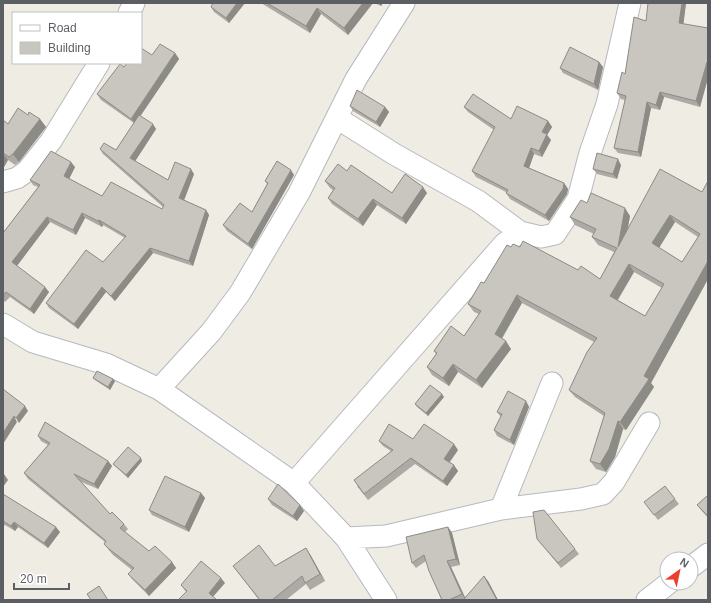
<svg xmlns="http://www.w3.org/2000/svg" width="711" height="603" font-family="Helvetica,sans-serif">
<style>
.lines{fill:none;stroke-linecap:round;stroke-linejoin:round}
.minor-casing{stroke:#b6b9be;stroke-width:23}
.minor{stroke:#fff;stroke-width:21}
.wall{fill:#adaaa5;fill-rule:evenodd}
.shaded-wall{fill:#8d8b86}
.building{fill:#c9c6c0;stroke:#8d8b86;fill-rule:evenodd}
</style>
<rect width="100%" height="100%" fill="#eeece3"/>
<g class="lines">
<g class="minor-casing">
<path id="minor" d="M129 13 134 3
M337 118 394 154 478 201 520 232 541 237 555 234 578 199 590 153 607 104 630 3
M3 182 17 178 27 171 51 141 99 63
M3 324 33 342 106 364 159 389 294 483 346 538 386 600
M159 389 211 332 240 293 299 193 356 79 404 3
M294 483 504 244 520 232
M501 509 552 383
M346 538 386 536 501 509 581 499 603 494 614 482 649 423
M691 567 708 554
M647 600 669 583"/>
</g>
<use href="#minor" class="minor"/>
</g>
<path class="wall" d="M245 3 229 23 214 12 211 7Z
M261 3H373L348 35 321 14 310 33Z
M374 3H383L381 6Z
M686 3 683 24 708 28V78L700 107 664 97 660 110 651 108 641 157 618 153 614 148 625 100 621 99 617 93 646 21Z
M175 53 179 59 140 116 156 129 135 161 168 180 194 174 184 200 206 210 209 215 193 266 153 253 115 301 106 292 78 329 49 308 46 303 103 262 125 238 103 225 102 227 85 218 76 235 50 222 17 266 49 292 34 314 10 297 5 302 3 300V233L38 187 33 185 30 180 75 167 69 179 102 196 162 209 163 207 103 154 100 149 116 150 134 123 101 100 97 94 124 67 152 55Z
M599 62 603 67 598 90 563 73 560 68Z
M350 106 385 107 389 112 380 127 353 111Z
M464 107 511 119 548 121 552 127 547 135 551 140 542 157 534 154 529 168 564 183 568 189 567 194 549 221 510 199 506 193V192L476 177 472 171 494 130 468 112Z
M28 115 40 119 46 127 19 162 15 165 8 160 4 167H3V120L8 124Z
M621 165 617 179 597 174 593 169Z
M294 175 252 249 227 231 223 225 252 212 267 184 265 181Z
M325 181 392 193H427L406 224 377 205 363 226 332 204 328 198 333 190 330 188Z
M708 181V279L651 383 654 387 626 430 623 429 615 457 606 472 596 469 590 461 604 416 575 397 569 390 594 342 522 303 502 339 511 349 482 388 458 372 449 386 432 375 427 367 436 354 434 351 464 336 479 314 474 312 468 304 511 247H520L578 270 600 279 614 252 598 245 592 237 594 234 575 225 570 217 587 203 630 216 628 227 702 192ZM675 222 698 237 682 262 659 248ZM634 272 662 288 645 316 618 300Z
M93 378 113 379 115 381 110 390 95 380Z
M444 397 428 416 417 407 415 404Z
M526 401 529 407 514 445 497 436 494 430 501 417 497 412Z
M38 436 108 461 112 466 98 489 79 481 110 514 124 524 128 529 125 532 149 551 172 562 176 568 149 596 132 579 128 574 132 570 113 555 108 549 104 544 105 542 28 479 24 473 48 445 41 441Z
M413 439 458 450 450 462 458 471 447 486 415 464 368 500 357 486 391 451 383 446 379 441Z
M142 461 128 478 115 466 113 464Z
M201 493 205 498 189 532 152 515 149 510Z
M3 494 60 532 48 548 18 527 15 531 5 525 3 527Z
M708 495V518L701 510 697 505Z
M268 499 304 511 297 521 272 505Z
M675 499 679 504 658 520 648 507Z
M448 527 452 533 460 565 451 567 465 597 488 581 498 600H442L426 561 416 568 412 563Z
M537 539 575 549 579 554 561 568Z
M306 548 311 556 325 581 310 590 306 584 286 600H259L233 566H275Z
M225 583 186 592 181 585Z"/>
<path class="shaded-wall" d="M237 3H245L229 23 226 18Z
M363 3H373L348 35 344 28Z
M379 3H383L381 6Z
M682 3H686L683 28 679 23Z
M317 8 321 14 310 33 306 26Z
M175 53 179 59 135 124 131 119Z
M599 62 603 67 598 90 594 84Z
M707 62 708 63V78L700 107 696 101Z
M660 92 664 97 660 110 656 105Z
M647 102 651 108 641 157 638 152Z
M385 107 389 112 380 127 376 122Z
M40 119 46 127 19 162 13 154Z
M548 121 552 127 547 135 551 140 542 157 539 151 542 132Z
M153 124 156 129 134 163 130 158Z
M531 148 534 154 528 171 524 166Z
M3 154 8 160 4 167 3 166Z
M618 159 621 165 617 179 613 174Z
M71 162 75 167 68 181 64 176Z
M191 169 194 174 183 203 179 198Z
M291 170 294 175 252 249 248 244Z
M564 183 568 189 567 194 549 221 545 215Z
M423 187 427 193 406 224 402 218Z
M373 199 377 205 363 226 358 219Z
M625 208 630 216 623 254 618 247Z
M206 210 209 215 193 266 189 261Z
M82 213 85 218 76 235 73 230Z
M670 215 675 222 657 251 652 243Z
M47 217 50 222 16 267 12 262Z
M99 220 103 225 102 227 98 221Z
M150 248 153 253 115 301 111 296Z
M708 261V279L651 383 654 387 626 430 620 422 644 376Z
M629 264 634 272 615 304 610 296Z
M45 287 49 292 34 314 30 309Z
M102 287 106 292 78 329 74 324Z
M517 295 522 303 500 341 495 334Z
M506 341 511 349 482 388 476 380Z
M453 364 458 372 449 386 443 378Z
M113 379 115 381 110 390 108 387Z
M442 394 444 397 428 416 426 413Z
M526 401 529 407 514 445 510 440Z
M25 406 28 411 19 423 16 418Z
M14 416 17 422 3 444V433Z
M618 421 623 429 615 457 606 472 600 464Z
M454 444 458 450 448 464 444 459Z
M141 458 142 461 128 478 126 475Z
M108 461 112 466 98 489 94 484Z
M454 465 458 471 447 486 443 481Z
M4 474 8 480 3 487V476Z
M201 493 205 498 189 532 185 527Z
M300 505 304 511 297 521 293 516Z
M14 522 18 527 15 531 11 526Z
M56 527 60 532 48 548 44 543Z
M448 527 452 533 460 565 456 559Z
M306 548 311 556 325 581 320 574Z
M447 561 451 567 466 600 462 594Z
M172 562 176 568 149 596 145 590Z
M484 576 488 581 498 600H497Z
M221 578 225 583 212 598 209 593Z"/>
<path class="building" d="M213 3H237L226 18 211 7Z
M267 3H363L344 28 317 8 306 26Z
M648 3H682L679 23 708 28V62H707L696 101 660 92 656 105 647 102 638 152 614 148 626 96 617 93 622 72 625 74 634 17 646 21Z
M160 44 175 53 131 119 97 94 120 64 124 67 127 63H141V48L152 55Z
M570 47 599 62 594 84 560 68Z
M357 90 385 107 376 122 350 106Z
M473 94 511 119 517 106 548 121 542 132 547 134 539 151 531 148 524 166 564 183 563 189 545 215 506 193 508 190 472 171 495 127 464 107Z
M18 108 28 115 29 112 40 119 13 154 9 157 3 153V120L8 124Z
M139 115 153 124 130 158 168 180 175 162 191 169 179 198 206 210 189 261 150 248 111 296 102 287 74 324 46 303 86 250 103 262 126 236 99 220 98 221 82 213 73 230 47 217 12 262 45 287 30 309 6 292 3 296V233L40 185 30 180 51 151 71 162 64 176 102 196 111 182 162 209 164 205 100 149 104 143 116 150Z
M597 153 618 159 613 174 593 169Z
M277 161 291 170 248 244 223 225 240 203 252 212 268 183 265 181Z
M338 164 347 171 351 165 392 193 405 174 423 187 402 218 373 199 358 219 328 198 335 188 325 181Z
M660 169 702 192 708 181V261L644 376 649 379 620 422 618 421 609 449 600 464 590 461 605 413 569 390 587 352 597 338 517 295 495 334 506 341 476 380 453 364 443 378 427 367 437 353 434 351 451 326 464 336 481 311 468 304 481 282 484 283 507 245 511 247 513 244 520 247 523 241 578 270 581 266 600 279 617 248 592 237 596 229 570 217 581 200 587 203 591 193 625 208 618 247ZM670 215 700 234 682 262 652 243ZM629 264 664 284 645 316 610 296Z
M97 371 113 379 108 387 93 378Z
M430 385 442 394 426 413 415 404Z
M3 389 25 406 16 418 14 416 3 433Z
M508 391 526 401 510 440 494 430 502 414 497 412Z
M45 422 108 461 94 484 74 474 110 514 112 512 124 524 120 528 149 551 155 546 172 562 145 590 128 574 134 568 109 549 104 544 106 541 24 473 50 443 38 436Z
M389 424 413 439 424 424 454 444 444 459 454 465 443 481 411 458 364 494 354 480 393 450 379 441Z
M128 447 141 458 126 475 113 464Z
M165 476 201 493 185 527 149 510Z
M278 484 300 505 293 516 268 499Z
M665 486 675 499 654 515 644 502Z
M3 494 56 527 44 543 14 522 11 526 3 521Z
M708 495V516L697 505Z
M544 510 575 549 558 563 537 539 533 512Z
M448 527 456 559 447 561 462 594 449 600H442L429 571 424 555 412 563 406 537Z
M259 545 275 566 306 548 320 574 305 583 302 576 272 600H260L233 566Z
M201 561 221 578 209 593 217 600H178L187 591 181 585Z
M484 576 497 600H465L464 599Z
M99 586 108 600H91L87 594Z"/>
<rect width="711" height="603" fill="none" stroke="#5b5f64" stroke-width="8"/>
<rect x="12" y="12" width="130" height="52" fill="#ffffff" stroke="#bdbfc1"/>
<rect x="20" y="25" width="20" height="6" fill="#ffffff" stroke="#bdbfc1"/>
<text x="48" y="32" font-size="12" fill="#5b5f64">Road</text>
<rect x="20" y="42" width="20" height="12" fill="#c9c6c0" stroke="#bdbfc1"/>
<text x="48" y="52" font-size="12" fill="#5b5f64">Building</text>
<g transform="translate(679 571) rotate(33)"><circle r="19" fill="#ffffff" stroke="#bdbfc1"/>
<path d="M0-3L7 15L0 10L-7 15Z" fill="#ec3e2b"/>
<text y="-6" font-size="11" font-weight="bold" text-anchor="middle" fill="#5b5f64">N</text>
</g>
<path d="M14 583v6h55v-6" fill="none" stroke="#5b5f64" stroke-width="2"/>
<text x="20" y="583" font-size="12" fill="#5b5f64" stroke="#ffffff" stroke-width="3" paint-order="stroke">20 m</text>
</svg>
